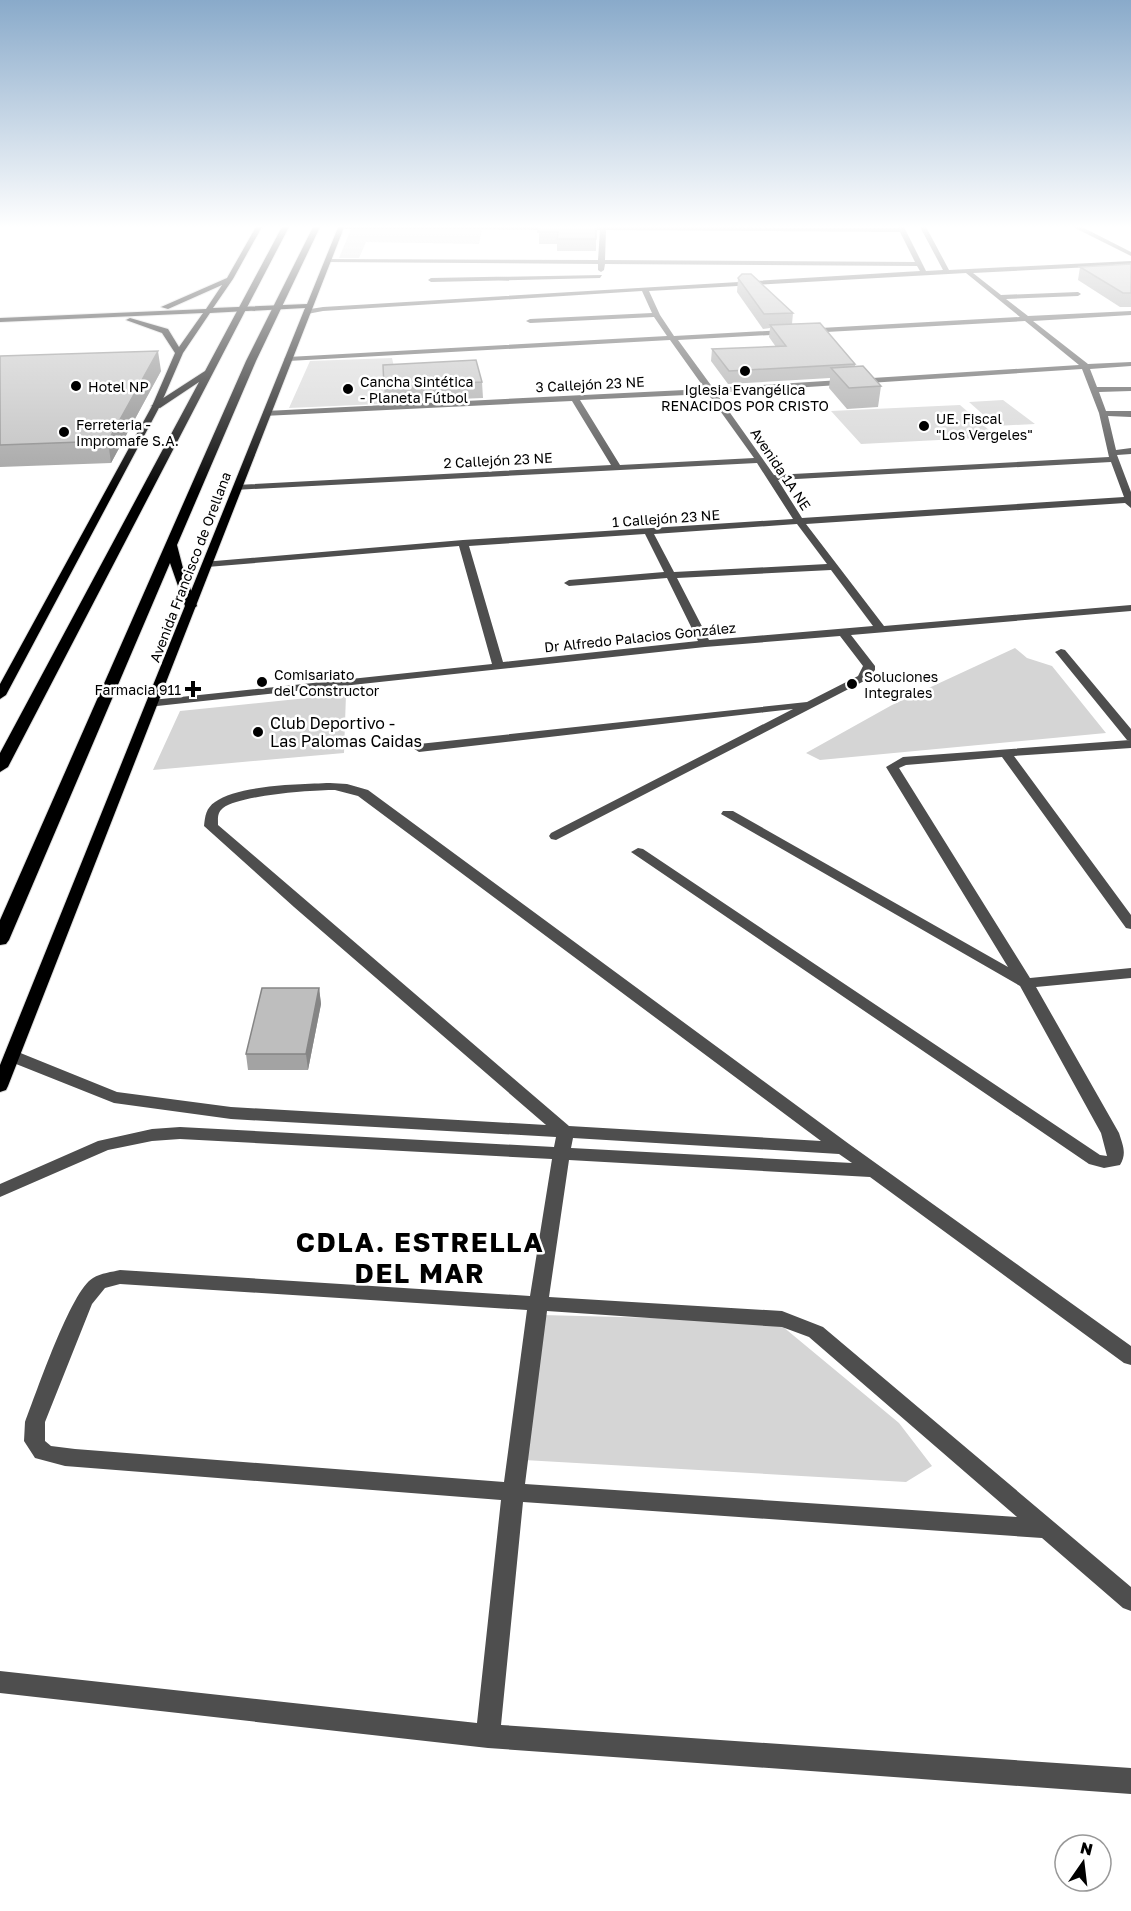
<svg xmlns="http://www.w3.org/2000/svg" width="1131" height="1911" font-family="'Golos Text',sans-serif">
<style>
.green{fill:#d5d5d5}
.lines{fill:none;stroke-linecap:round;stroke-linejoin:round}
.major-casing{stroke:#dbdbdb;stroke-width:2}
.highway-casing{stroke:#dbdbdb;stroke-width:2}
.minor{fill:#4e4e4e;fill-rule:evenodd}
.major{fill:#000;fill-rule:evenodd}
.highway{fill:#000;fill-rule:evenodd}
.wall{fill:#a3a3a3}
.shaded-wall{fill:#858585}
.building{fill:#bebebe;stroke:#858585;stroke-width:1.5}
.poi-dot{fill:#000;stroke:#fff;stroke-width:2}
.labels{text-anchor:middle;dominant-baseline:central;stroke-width:5;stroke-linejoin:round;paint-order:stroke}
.far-poi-label{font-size:14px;fill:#000;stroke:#fff;text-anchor:start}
.far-street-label{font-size:14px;fill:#000;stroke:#fff}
.poi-label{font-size:16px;fill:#000;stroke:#fff;text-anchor:start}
.near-district-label{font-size:27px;font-weight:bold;letter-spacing:1.5px;fill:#000;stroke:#fff}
</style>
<rect width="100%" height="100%" fill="#fff"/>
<path class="green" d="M351 229H482L479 244 366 242 359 258H339Z
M392 358 402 403 289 408 310 361Z
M1003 400 1035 424 996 426 969 402Z
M960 405 997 437 861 444 831 411Z
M1015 648 1027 658 1052 666 1106 733 820 760 806 753 892 705Z
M346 694 344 753 153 770 180 711Z
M542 1315 776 1321 899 1423 932 1466 906 1482 524 1460Z"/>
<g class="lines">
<g class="major-casing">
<path id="major" d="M257 225H263L233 279 213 308 307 304 339 225H345L8 1086 6 1090 0 1092V1065L305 308 210 313 183 353 160 406 6 695 0 699V684L152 406 175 353 162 333 126 320 130 318 168 329 179 347 203 313 0 322V318L206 309 222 285 168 309 161 307 227 278Z"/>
</g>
<g class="highway-casing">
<path id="highway" d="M283 225H290L8 767 0 772V753L199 382 160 408 151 406 205 371Z
M314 225H321L256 361 177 545 184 572 197 606 191 610 185 606 170 563 9 940 6 944 0 945V920L246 361Z"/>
</g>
<path class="minor" d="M340 225 898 228 897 225H903L926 271 943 270 919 225H925L949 270 1131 261V265L973 273 1001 295 1078 292 1081 294 1078 296 1006 299 1028 316 1131 311V315L1033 321 1088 364 1131 362V366L1090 369 1097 387H1131V391L1099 392 1106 411H1131V417L1108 416 1116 450 1131 448V454L1117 455 1131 492V508L1125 503 806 524 884 626 1131 605V611L851 635 875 666V670L866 680 556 840 551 839 549 836 551 833 793 709 419 752 413 748 419 744 807 702 858 676 863 666 840 636 705 647 148 707V701L152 700 492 664 459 546 207 567 203 566V562L463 540 793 519 757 463 234 490V486L237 485 611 465 572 401 263 416V412L266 411 705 389 670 340 288 361 284 359 288 357 667 336 654 317 530 323 526 321 530 319 652 313 642 291 323 311 307 314 304 310 323 307 920 271 917 266 605 264 604 270 601 272 598 270V264L325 262 327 259 598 260 600 230 341 229 338 227ZM606 230 900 232 915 262 605 260ZM966 273 1020 317 674 336 660 315 649 291ZM1025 321 1079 365 713 388 678 340ZM1082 369 1099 413 1109 457 774 475 716 393ZM708 394 754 458 620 465 580 400ZM1111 462 1124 497 802 518 778 480ZM797 524 827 564 674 572 654 534ZM645 534 664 572 569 580 564 583 569 586 667 578 698 641 503 662 469 546ZM831 570 873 626 709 640 677 578Z
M1069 225H1078L1131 252V256Z
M602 275 600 278 431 282 428 280 431 278Z
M1061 649 1065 650 1131 729V748L1014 756 1131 915V929L1126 928 1002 757 906 765 899 768 1030 978 1131 968V978L1036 987 1119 1133C1123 1146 1127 1153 1120 1165L1104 1168 1089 1164 631 852 638 848 643 849 1100 1155 1107 1156 1101 1133 1020 986 721 814 723 811H733L1008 967 886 767 903 757 1130 740H1127L1057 654 1055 652Z
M330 783 347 784 368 790 849 1144 1131 1346V1365L1124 1363 870 1177 569 1160 549 1297 782 1311 823 1327 1131 1587V1611L1123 1608 1042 1538 523 1502 501 1725 1131 1768V1794L488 1748 0 1693V1671L477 1723 501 1500 65 1466 35 1458 24 1441 25 1422C36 1394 71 1290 93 1278 101 1273 112 1272 120 1270L530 1296 552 1159 180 1139 152 1141 108 1150 0 1197V1184L98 1141 152 1129 180 1127 554 1147 556 1137 231 1119 114 1103 6 1060 4 1056 6 1052H18L117 1092 231 1107 546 1125 294 907 204 826C205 816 206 808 215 802 238 785 301 784 330 783ZM335 790 358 796 821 1141 569 1126 218 825C218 818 217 813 223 808 240 795 312 790 335 790ZM573 1138 839 1154 852 1163 571 1148ZM120 1284 527 1310 504 1482 75 1449 51 1446 45 1441V1422L92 1304 105 1288ZM547 1311 782 1327 809 1337 1017 1517 525 1484Z"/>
<use href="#major" class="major"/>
<use href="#highway" class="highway"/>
</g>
<path class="wall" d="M539 225H596V251H557V244H539Z
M1131 264V307H1120L1078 280 1080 267Z
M738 278 793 313 792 324 855 364V366L881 386 878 407 847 409 829 388 830 378 728 384 711 361 712 349 776 347 769 337 770 328 763 329 737 292Z
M0 356 161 371 111 463 0 467Z
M383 365 482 382 483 398 385 402Z
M319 988 321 1004 308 1070H248L246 1054Z"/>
<path class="shaded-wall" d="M158 351 161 371 111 463 108 441Z
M319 988 321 1004 308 1070 306 1054Z"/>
<path class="building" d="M539 225H596V239H557L558 232H538Z
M1131 264V293H1123L1080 267Z
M742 274H751L793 313 764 314 738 278Z
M820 323 855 364 729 371 712 349 786 346 770 325Z
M158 351 108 441 0 445V356Z
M476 360 482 382 384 387 383 365Z
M863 366 881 386 849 388 831 368Z
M262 988H319L306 1054H246Z"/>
<linearGradient id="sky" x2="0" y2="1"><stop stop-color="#89aaca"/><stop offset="0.46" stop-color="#fff"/><stop offset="1" stop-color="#fff" stop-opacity="0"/></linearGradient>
<rect width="1131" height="493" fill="url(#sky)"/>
<g class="poi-dot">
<circle cx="745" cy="371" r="6"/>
<circle cx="76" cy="386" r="6"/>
<circle cx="348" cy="389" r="6"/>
<circle cx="924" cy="426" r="6"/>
<circle cx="64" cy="432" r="6"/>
<circle cx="262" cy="682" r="6"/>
<circle cx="852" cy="684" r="6"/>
<path d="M190 680h6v6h6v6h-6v6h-6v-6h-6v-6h6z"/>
<circle cx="258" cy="732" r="6"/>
</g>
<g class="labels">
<g class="far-poi-label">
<text x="360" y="381">Cancha Sintética<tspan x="360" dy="16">- Planeta Fútbol</tspan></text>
<text x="88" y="386">Hotel NP</text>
<text x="745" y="389" text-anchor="middle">Iglesia Evangélica<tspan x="745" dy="16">RENACIDOS POR CRISTO</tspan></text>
<text x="936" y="418">UE. Fiscal<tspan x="936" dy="16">"Los Vergeles"</tspan></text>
<text x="76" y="424">Ferreteria -<tspan x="76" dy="16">Impromafe S.A.</tspan></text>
<text x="274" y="674">Comisariato<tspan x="274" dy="16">del Constructor</tspan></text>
<text x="864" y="676">Soluciones<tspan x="864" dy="16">Integrales</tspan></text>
<text x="181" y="689" text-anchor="end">Farmacia 911</text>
</g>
<g class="far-street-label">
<text transform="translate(590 384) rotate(-3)">3 Callejón 23 NE</text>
<text transform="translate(498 460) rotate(-3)">2 Callejón 23 NE</text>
<text transform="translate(781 469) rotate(56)">Avenida 1A NE</text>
<text transform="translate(666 518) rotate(-4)">1 Callejón 23 NE</text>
<text transform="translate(190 567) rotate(-69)">Avenida Francisco de Orellana</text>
<text transform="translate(640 637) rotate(-6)">Dr Alfredo Palacios González</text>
</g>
<g class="poi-label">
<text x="270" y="723">Club Deportivo -<tspan x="270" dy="18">Las Palomas Caidas</tspan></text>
</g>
<g class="near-district-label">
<text x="420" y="1242">CDLA. ESTRELLA<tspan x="420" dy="31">DEL MAR</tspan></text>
</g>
</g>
<g transform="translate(1083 1863) rotate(14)"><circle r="28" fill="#ffffff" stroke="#999999" stroke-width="1.5"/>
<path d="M0-4.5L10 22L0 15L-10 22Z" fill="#000000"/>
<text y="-9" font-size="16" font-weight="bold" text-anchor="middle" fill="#000000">N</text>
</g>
</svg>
